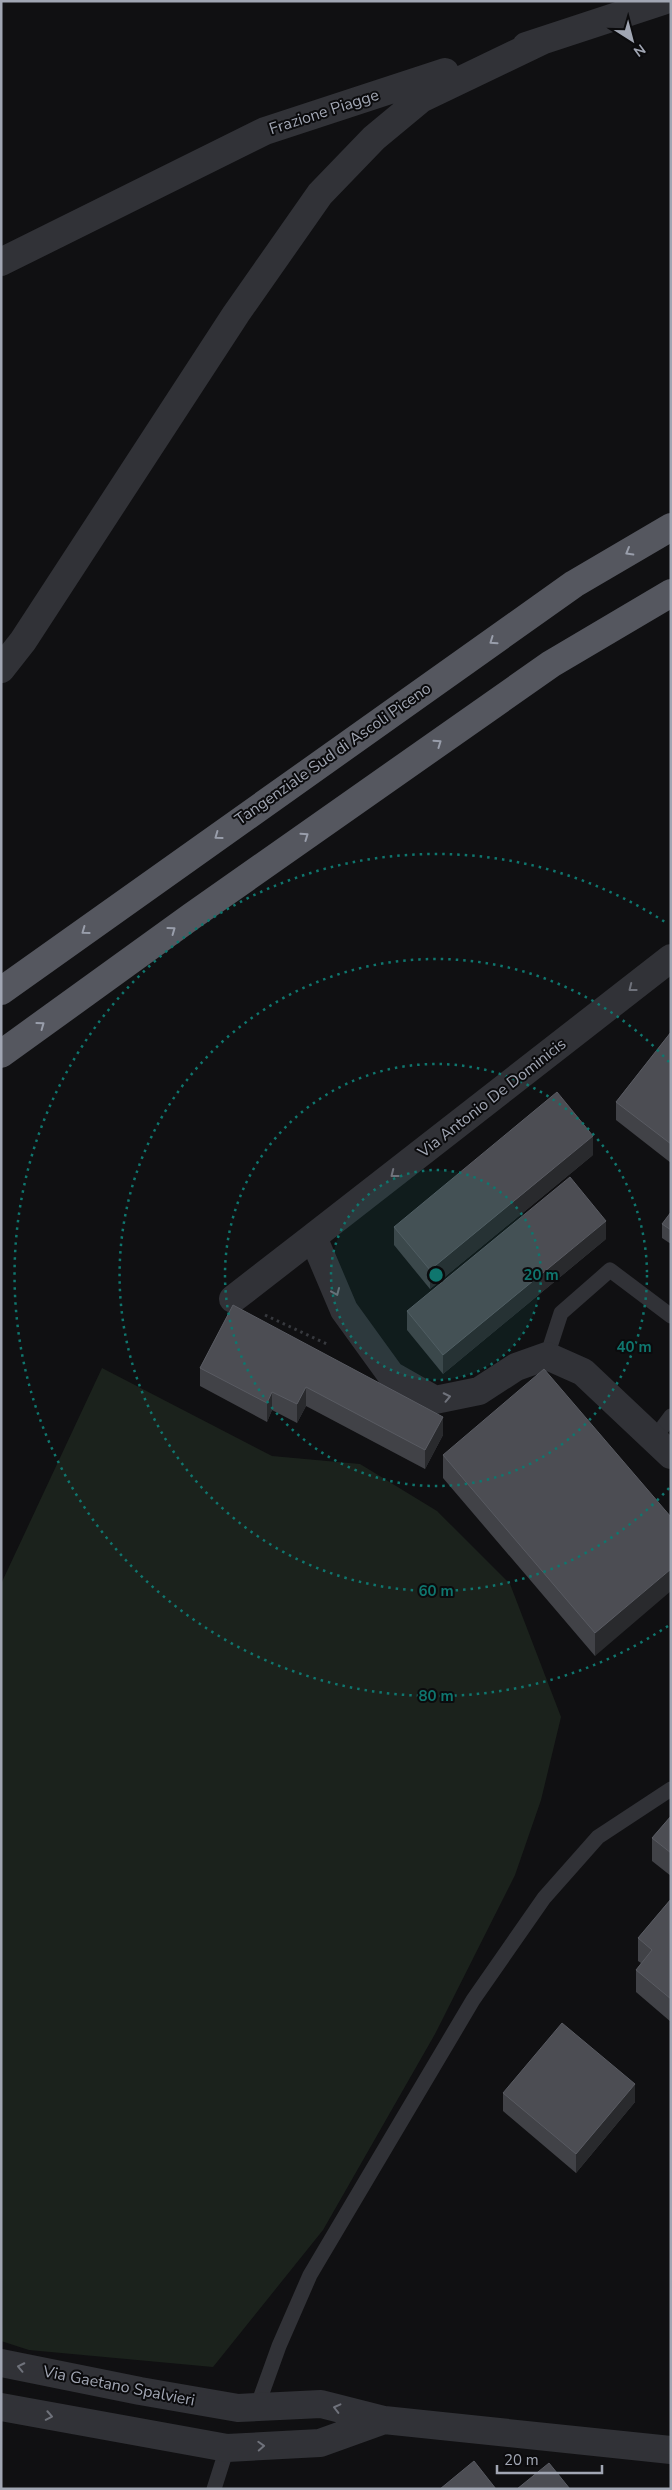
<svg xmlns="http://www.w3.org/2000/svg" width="672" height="2490" font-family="'Nunito Sans',sans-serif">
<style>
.green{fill:#1b221c}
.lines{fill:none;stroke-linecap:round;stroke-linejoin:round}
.path{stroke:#37393e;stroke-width:3;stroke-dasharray:2.5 4;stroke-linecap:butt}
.service{stroke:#313237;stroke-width:15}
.minor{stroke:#313237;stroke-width:28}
.trunk{stroke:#55575f;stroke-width:28}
.wall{fill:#414247}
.shaded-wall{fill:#292a2d}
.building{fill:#4c4d53;stroke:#595b62}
.oneway{stroke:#999eab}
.oneway2{stroke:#6f727b}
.ring{fill:none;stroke:#0f766e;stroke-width:2.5;stroke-dasharray:2.5 5}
.labels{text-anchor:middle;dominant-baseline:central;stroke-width:4;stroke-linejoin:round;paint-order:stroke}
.street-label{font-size:16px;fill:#a1a6b3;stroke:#0b0b0d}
.centre{fill:#0f766e;stroke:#0b0b0d;stroke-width:2.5}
.ring-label{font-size:15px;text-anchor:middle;font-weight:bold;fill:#0f766e;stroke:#0b0b0d;stroke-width:4;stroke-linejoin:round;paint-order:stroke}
</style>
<rect width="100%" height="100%" fill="#101012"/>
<path class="green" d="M102 1368 272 1456 360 1464 437 1511 510 1584 561 1717 541 1800 515 1875 435 2034 323 2230 213 2367 29 2350 1 2341V1584Z"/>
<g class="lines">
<path class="path" d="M265 1315 327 1344"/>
<path class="service" d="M547 1356 561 1313 610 1270 671 1316
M654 1439 671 1416
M257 2407 279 2346 310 2275 473 2000 544 1898 598 1837 671 1789
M214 2489 227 2448"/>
<path class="minor" d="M526 46 663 1
M1 262 265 131 445 72
M1 669 23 641 236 314 320 194 374 138 421 99 542 41
M671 958 313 1237 344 1310 391 1375 435 1400 479 1391 516 1367 547 1356 583 1372 671 1455
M233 1299 313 1237
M1 2363 140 2391 238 2408 321 2404 384 2420 671 2450
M1 2407 227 2448 320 2443 384 2420"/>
<path class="trunk" d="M1 991 574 584 671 527
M1 1054 192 916 551 664 671 593"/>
</g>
<path class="wall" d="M671 1032V1163L616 1120V1102Z
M593 1155 430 1289 394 1245V1227Z
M671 1212V1244L662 1238V1224Z
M606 1239 443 1374 407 1330V1311Z
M233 1305 443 1435 425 1469 306 1406 297 1423 272 1410 267 1422 200 1386V1368Z
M443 1455 671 1517 595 1656 443 1478Z
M671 1816V1876L652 1861V1838Z
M671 1899V2022L636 1992V1970L641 1963 638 1961V1938Z
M503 2093 635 2102 576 2173 503 2111Z"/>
<path class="shaded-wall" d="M593 1136V1155L430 1289V1270Z
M606 1221V1239L443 1374V1355Z
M306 1387V1406L297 1423V1404Z
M272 1392V1410L267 1422V1403Z
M443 1417V1435L425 1469V1450Z
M671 1569V1591L595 1656V1633Z
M635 2084V2102L576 2173V2154Z"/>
<path class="building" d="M671 1032V1144L616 1102Z
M557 1092 593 1136 430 1270 394 1227Z
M570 1177 606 1221 443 1355 407 1311Z
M671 1212V1230L662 1224Z
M233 1305 443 1417 425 1450 306 1387 297 1404 272 1392 267 1403 200 1368Z
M544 1369 671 1517V1569L595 1633 443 1455Z
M671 1816V1853L652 1838Z
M671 1899V1999L636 1970 652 1950 638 1938Z
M562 2023 635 2084 576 2154 503 2093Z
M474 2461 496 2489H440Z
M549 2463 570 2489H517Z"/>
<defs><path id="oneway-chevron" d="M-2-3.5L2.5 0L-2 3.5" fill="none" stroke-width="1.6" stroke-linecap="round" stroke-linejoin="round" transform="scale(1.25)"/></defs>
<g class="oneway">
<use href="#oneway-chevron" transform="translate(629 552) rotate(150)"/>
<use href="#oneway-chevron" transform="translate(493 641) rotate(145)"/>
<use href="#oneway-chevron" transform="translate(438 743) rotate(-35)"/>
<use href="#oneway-chevron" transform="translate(218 836) rotate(144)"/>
<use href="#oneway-chevron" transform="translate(305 836) rotate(-35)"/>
<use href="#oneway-chevron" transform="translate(172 930) rotate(-36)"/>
<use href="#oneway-chevron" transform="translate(85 931) rotate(144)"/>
<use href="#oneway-chevron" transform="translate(41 1025) rotate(-36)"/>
</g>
<g class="oneway2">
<use href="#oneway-chevron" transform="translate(632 988) rotate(142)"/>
<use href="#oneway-chevron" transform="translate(394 1174) rotate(142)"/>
<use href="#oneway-chevron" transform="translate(336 1292) rotate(67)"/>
<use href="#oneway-chevron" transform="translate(447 1397) rotate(-12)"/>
<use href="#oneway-chevron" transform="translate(21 2367) rotate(-168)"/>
<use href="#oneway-chevron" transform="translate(337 2408) rotate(-166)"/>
<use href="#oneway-chevron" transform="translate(49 2416) rotate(11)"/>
<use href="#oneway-chevron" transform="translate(261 2446) rotate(-3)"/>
</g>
<circle cx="436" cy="1275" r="105" fill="#0f766e" fill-opacity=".12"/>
<g class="ring">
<circle cx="436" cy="1275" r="105"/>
<circle cx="436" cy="1275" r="211"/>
<path d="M669 1488A316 316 0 1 1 669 1062"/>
<path d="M668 1626A421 421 0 1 1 668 924"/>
</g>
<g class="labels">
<g class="street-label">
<text transform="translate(324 112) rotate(-18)">Frazione Piagge</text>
<text transform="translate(333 754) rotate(-35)">Tangenziale Sud di Ascoli Piceno</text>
<text transform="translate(492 1098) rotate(-38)">Via Antonio De Dominicis</text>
<text transform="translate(119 2386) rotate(11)">Via Gaetano Spalvieri</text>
</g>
</g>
<circle cx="436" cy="1275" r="8" class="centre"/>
<g class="ring-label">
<text x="541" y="1280">20 m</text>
<text x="634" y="1352">40 m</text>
<text x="436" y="1596">60 m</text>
<text x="436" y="1701">80 m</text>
</g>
<rect width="672" height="2490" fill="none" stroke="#a1a6b3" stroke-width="5"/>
<g transform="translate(632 40) rotate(144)" stroke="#0b0b0d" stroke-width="4" paint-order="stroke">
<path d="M0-4L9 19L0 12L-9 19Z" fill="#a1a6b3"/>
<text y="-8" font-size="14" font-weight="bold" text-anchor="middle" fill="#a1a6b3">N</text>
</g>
<path d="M497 2465v8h105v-8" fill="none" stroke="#a1a6b3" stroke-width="2.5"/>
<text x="504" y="2465" font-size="15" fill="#a1a6b3" stroke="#0b0b0d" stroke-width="4" paint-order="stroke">20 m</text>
</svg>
